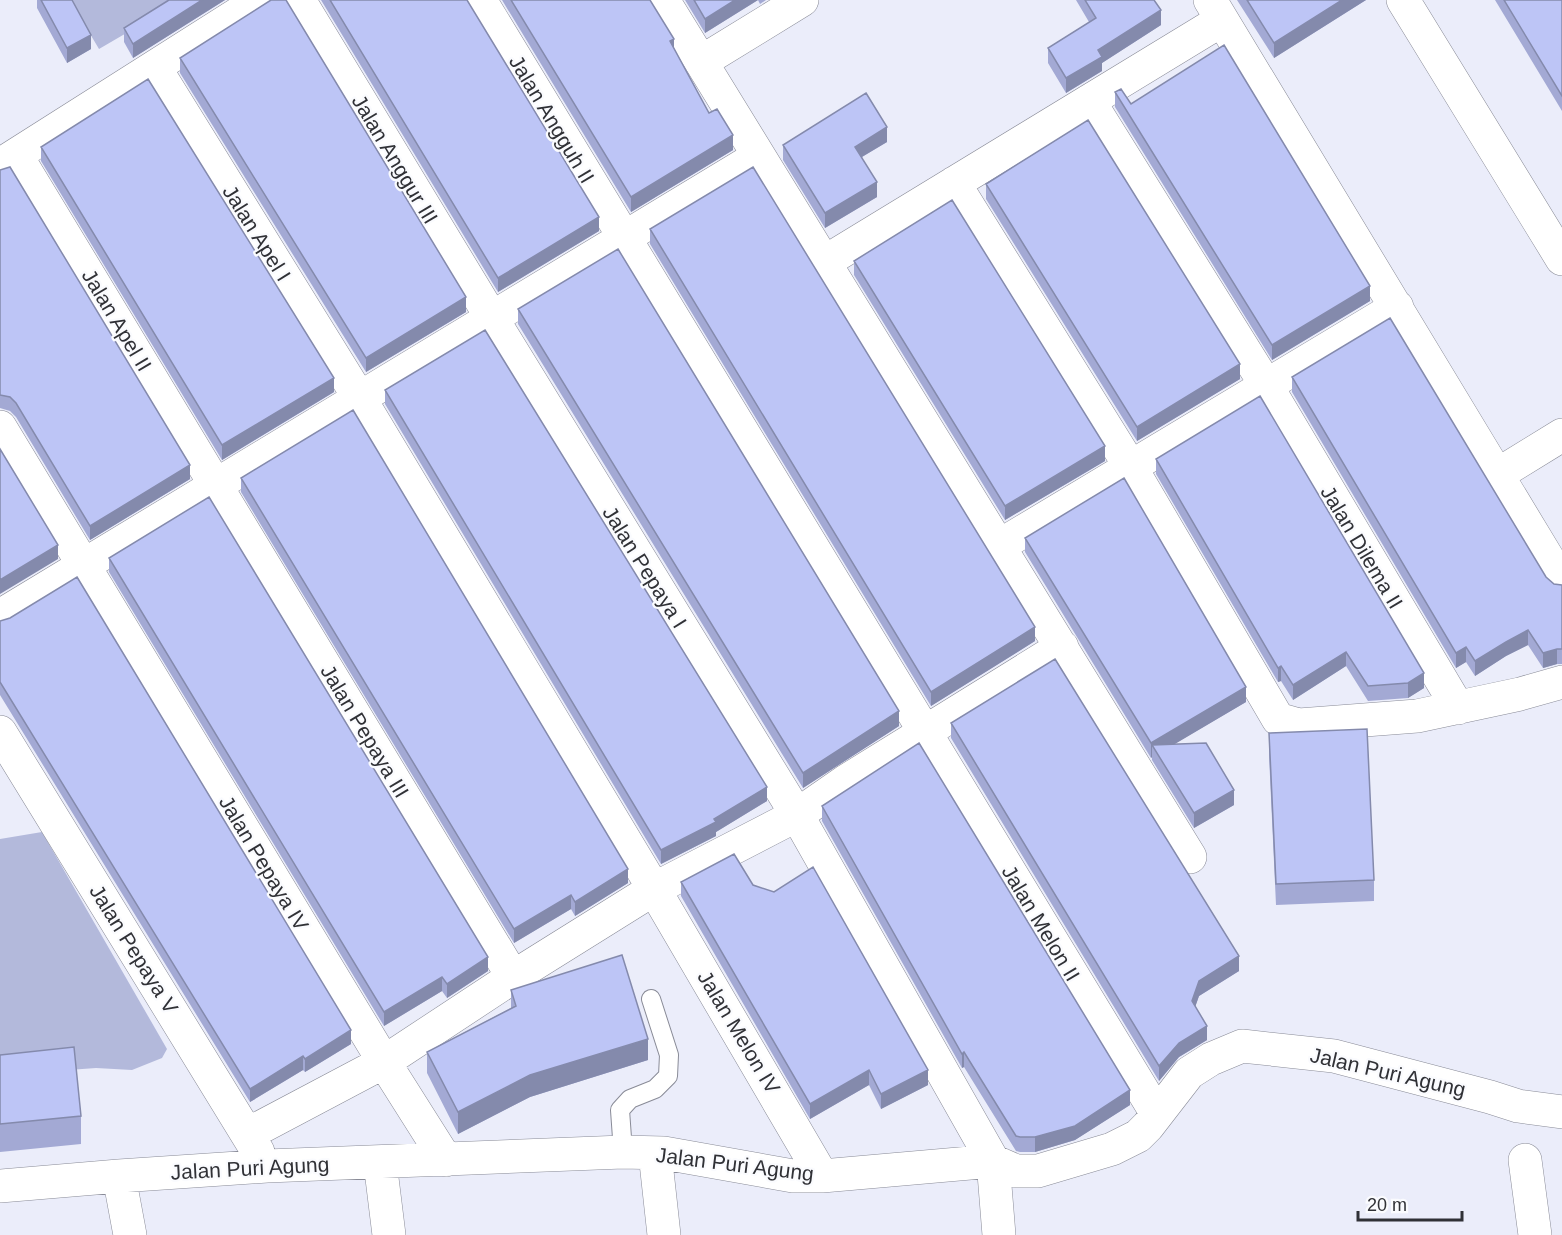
<svg xmlns="http://www.w3.org/2000/svg" width="1562" height="1235" font-family="Helvetica,sans-serif">
<style>
.green{fill:#b3b9db}
.lines{fill:none;stroke-linecap:round;stroke-linejoin:round}
.service-casing{stroke:#898b97;stroke-width:20}
.minor-casing{stroke:#898b97;stroke-width:34}
.service{stroke:#fff;stroke-width:18}
.minor{stroke:#fff;stroke-width:33}
.wall{fill:#a3a9d4}
.shaded-wall{fill:#848aac}
.building{fill:#bdc5f6;stroke:#848aac;stroke-width:1.5}
.labels{text-anchor:middle;dominant-baseline:central;stroke-width:4.5;stroke-linejoin:round;paint-order:stroke}
.street-label{font-size:21px;fill:#303136;stroke:#fafbfe}
</style>
<rect width="100%" height="100%" fill="#ebedfa"/>
<path class="green" d="M70 0H183L99 49Z
M42 832 167 1049 162 1058 132 1070 96 1068 0 1075V839Z"/>
<g class="lines">
<g class="service-casing">
<path id="service" d="M623 1152 620 1110 630 1099 655 1089 668 1076 669 1055 651 999"/>
</g>
<g class="minor-casing">
<path id="minor" d="M299 0 496 325 797 815 993 1161 999 1235
M480 0 1157 1114
M663 0 1190 857
M1210 0 1562 582
M1403 0 1562 259
M701 62 802 0
M155 68 360 399 654 889 822 1176
M1089 101 1266 385 1458 708
M16 155 513 977
M0 165 260 0
M954 183 1130 466 1278 719 1299 725 1417 716 1520 694 1562 682
M823 263 1222 20
M0 427 384 1062 446 1160
M1497 475 1562 435
M999 546 1397 307
M0 616 759 156
M0 732 258 1152
M248 1134 384 1062 513 977 654 889 797 815 846 781 1062 647
M655 1153 664 1235
M1525 1160 1535 1235
M380 1162 389 1235
M119 1176 130 1235
M0 1186 119 1176 267 1166 623 1152 664 1153 793 1176H822L993 1161 1016 1171H1038L1112 1149 1138 1136 1148 1126 1189 1073 1211 1059 1242 1046 1334 1056 1490 1097 1518 1106 1562 1112"/>
</g>
<use href="#service" class="service"/>
<use href="#minor" class="minor"/>
</g>
<path class="wall" d="M37 0H72L91 49 67 63 37 8Z
M167 0H225L133 58 124 42V28Z
M321 0H467L599 231 498 292Z
M502 0H650L674 48 709 113 733 150 631 212Z
M685 0H766L760 4 758 0 705 33Z
M1076 0H1154L1161 25 1102 63V71L1066 93 1048 63V48L1089 22Z
M1237 0H1366L1274 58Z
M1495 0H1562V111Z
M180 58 466 312 366 372 180 73Z
M1115 92 1131 104 1370 301 1272 360 1115 107Z
M887 142 862 157 877 197 825 228 783 160V145Z
M41 147 334 392 222 460 41 161Z
M0 170 190 479 90 540 16 417 10 411 0 408Z
M986 184 1240 379 1137 441 986 199Z
M650 229 1035 641 931 706 650 244Z
M854 261 1105 461 1005 520 854 275Z
M518 309 899 726 803 788 518 324Z
M1292 377 1546 577 1554 584 1562 585V664H1557L1543 668 1528 645 1506 656 1475 676 1466 662 1456 668 1292 392Z
M385 390 767 801 716 832V836L661 864 385 404Z
M1156 459 1424 688 1408 698 1368 701 1346 666 1293 700 1281 681 1278 682 1156 474Z
M241 478 628 883 575 916 571 909 514 943 241 492Z
M1025 538 1246 702 1174 744 1234 805 1194 828 1152 760V757L1151 758 1025 552Z
M109 558 488 971 447 998 442 991 384 1026 109 572Z
M0 621 351 1044 305 1072 303 1070 250 1102 0 695Z
M951 723 1239 971 1199 996 1195 1007 1207 1040 1179 1057 1159 1081 951 738Z
M1269 733 1374 880V901L1276 905 1269 755Z
M822 806 1130 1105 1075 1140 1035 1152H1020L1016 1151 964 1067 962 1068 822 821Z
M681 882 753 885 928 1085 881 1109 869 1085 810 1119 681 896Z
M511 990 648 1060 530 1097 458 1134 427 1073V1052L511 1008Z
M0 1055 81 1116V1144L0 1152Z"/>
<path class="shaded-wall" d="M202 0H225L133 58V44Z
M735 0H758L705 33V19Z
M1342 0H1366L1274 58V43Z
M1161 10V25L1102 63V71L1066 93V78L1098 50Z
M91 35V49L67 63V48Z
M674 39V53L670 41Z
M887 127V142L855 161V147Z
M733 135V150L631 212V197Z
M877 182V197L825 228V213Z
M599 217V231L498 292V278Z
M1370 286V301L1272 360V345Z
M466 297V312L366 372V358Z
M1240 364V379L1137 441V427Z
M334 378V392L222 460V445Z
M1105 446V461L1005 520V506Z
M190 465V479L90 540V526Z
M58 545V559L0 594V580Z
M1035 627V641L931 706V692Z
M1528 630V645L1506 656 1475 676V661L1506 642Z
M1466 647V662L1456 668V653Z
M1557 649V664L1543 668V653Z
M1346 652V666L1293 700V685Z
M1281 666V681L1278 682V668Z
M1424 673V688L1408 698V683Z
M1246 687V702L1158 754 1152 745V757L1151 758V743Z
M899 711V726L803 788V773Z
M767 787V801L716 832V836L661 864V850Z
M1234 790V805L1194 828V813Z
M628 869V883L575 916V902Z
M571 895V909L514 943V929Z
M1239 956V971L1199 996 1192 1016V1001L1199 981Z
M488 957V971L447 998V984Z
M442 977V991L384 1026V1012Z
M1207 1026V1040L1179 1057 1159 1081V1066L1179 1043Z
M351 1030V1044L305 1072V1059Z
M648 1039V1060L530 1097 458 1134V1112L530 1075Z
M964 1052V1067L962 1068V1054Z
M303 1056V1070L250 1102V1089Z
M869 1070V1085L810 1119V1104Z
M928 1070V1085L881 1109V1094Z
M1130 1090V1105L1075 1140 1035 1152V1137Z"/>
<path class="building" d="M41 0H72L91 35 67 48Z
M169 0H202L133 44 124 28Z
M271 0H286L466 297 366 358 180 58Z
M330 0H467L599 217 498 278Z
M511 0H650L674 39 670 41 709 113 717 109 733 135 631 197Z
M694 0H735L705 19Z
M1085 0H1154L1161 10 1098 50 1102 57 1066 78 1048 48 1096 18Z
M1247 0H1342L1274 43Z
M1504 0H1562V96Z
M1224 45 1370 286 1272 345 1115 92 1121 89 1131 104Z
M148 79 334 378 222 445 41 147Z
M866 93 887 127 855 147 877 182 825 213 783 145Z
M1088 120 1240 364 1137 427 986 184Z
M10 167 190 465 90 526 16 403 10 397 0 395V170Z
M753 167 1035 627 931 692 650 229Z
M952 200 1105 446 1005 506 854 261Z
M618 249 899 711 803 773 518 309Z
M1390 318 1546 577 1554 584 1562 585V649H1557L1543 653 1528 630 1506 642 1475 661 1466 647 1456 653 1292 377Z
M485 330 767 787 714 819 716 822 661 850 385 390Z
M1260 396 1424 673 1408 683 1368 686 1346 652 1293 685 1281 666 1278 668 1156 459Z
M353 410 628 869 575 902 571 895 514 929 241 478Z
M0 449 58 545 0 580Z
M1124 478 1246 687 1151 743 1025 538Z
M209 497 488 957 447 984 442 977 384 1012 109 558Z
M77 577 351 1030 305 1059 303 1056 250 1089 0 682V621L10 618Z
M1055 659 1239 956 1199 981 1192 1001 1207 1026 1179 1043 1159 1066 951 723Z
M1367 729 1374 880 1276 884 1269 733Z
M919 743 1130 1090 1075 1126 1035 1137H1020L1016 1136 964 1052 962 1054 822 806Z
M1206 743 1234 790 1194 813 1152 745Z
M734 854 753 885 774 892 813 867 928 1070 881 1094 869 1070 810 1104 681 882Z
M622 955 648 1039 530 1075 458 1112 427 1052 516 1006 511 990Z
M74 1047 81 1116 0 1124V1055Z"/>
<g class="labels">
<g class="street-label">
<text transform="translate(552 119) rotate(59)">Jalan Angguh II</text>
<text transform="translate(395 159) rotate(59)">Jalan Anggur III</text>
<text transform="translate(257 233) rotate(58)">Jalan Apel I</text>
<text transform="translate(117 320) rotate(59)">Jalan Apel II</text>
<text transform="translate(1362 547) rotate(59)">Jalan Dilema II</text>
<text transform="translate(645 567) rotate(58)">Jalan Pepaya I</text>
<text transform="translate(365 731) rotate(59)">Jalan Pepaya III</text>
<text transform="translate(264 863) rotate(59)">Jalan Pepaya IV</text>
<text transform="translate(1041 923) rotate(59)">Jalan Melon II</text>
<text transform="translate(134 949) rotate(58)">Jalan Pepaya V</text>
<text transform="translate(739 1032) rotate(59)">Jalan Melon IV</text>
<text transform="translate(1388 1072) rotate(13)">Jalan Puri Agung</text>
<text transform="translate(735 1164) rotate(7)">Jalan Puri Agung</text>
<text transform="translate(250 1168) rotate(-3)">Jalan Puri Agung</text>
</g>
</g>
<path d="M1358 1211v9h104v-9" fill="none" stroke="#303136" stroke-width="3"/>
<text x="1367" y="1211" font-size="18" fill="#303136" stroke="#fafbfe" stroke-width="4.5" paint-order="stroke">20 m</text>
</svg>
